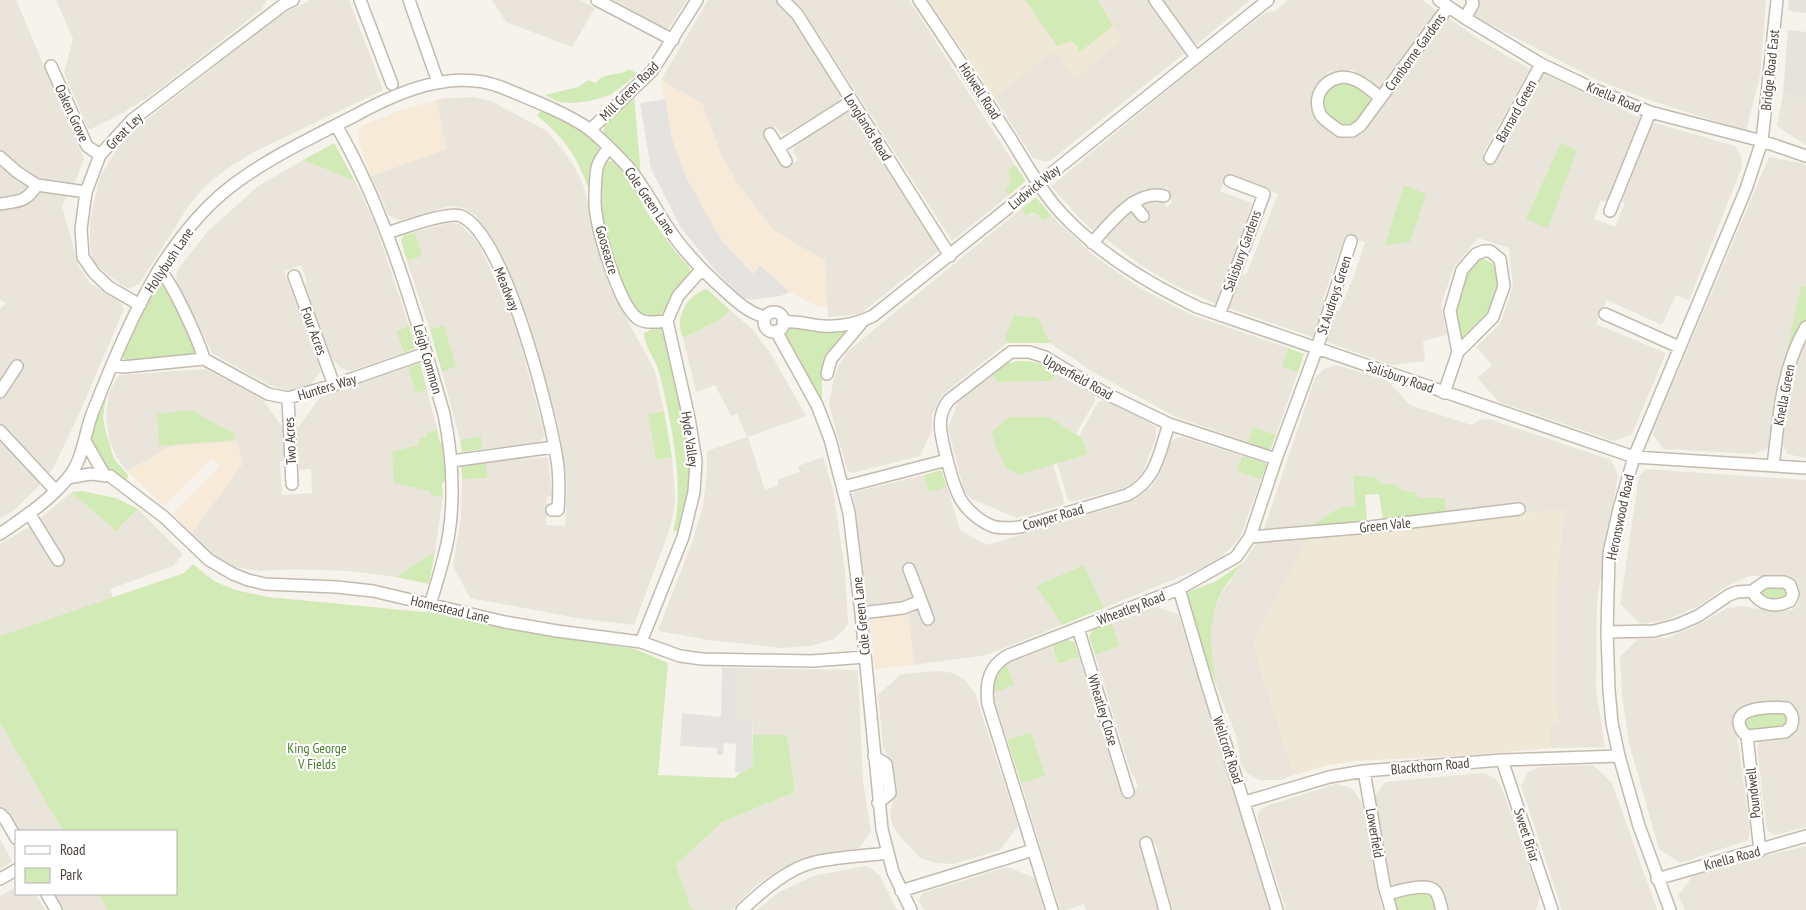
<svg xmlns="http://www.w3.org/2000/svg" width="1806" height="910" font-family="'PT Sans Narrow',sans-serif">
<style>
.residential{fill:#eae5da}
.commercial{fill:#f7ead8}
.industrial{fill:#e6e2dd}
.education{fill:#efe8d6}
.green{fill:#d2eab5}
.parking{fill:#e5e3e0}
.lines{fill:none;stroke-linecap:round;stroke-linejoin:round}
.minor-casing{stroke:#c2bbae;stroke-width:14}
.minor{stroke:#fff;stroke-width:11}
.labels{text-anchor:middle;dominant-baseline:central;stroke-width:4.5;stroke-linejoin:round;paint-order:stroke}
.street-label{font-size:14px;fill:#4b4439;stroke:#fff}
.park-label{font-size:14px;fill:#4a7f2a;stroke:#fff}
</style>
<rect width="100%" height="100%" fill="#f6f3ec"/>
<path class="residential" d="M0 0H16L84 159 74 184 62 206 79 267 90 283 120 302 124 309 79 414 54 467 38 487 13 511 0 519V309L6 303 0 299Z
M56 0H267L261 10 154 93 123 113 91 129H88L64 73 73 39Z
M311 0H349L383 90 252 153 225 170 205 186 188 207 139 284 134 287 127 288 110 277 93 261 90 248V220L100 177 121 143 146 120 279 16Z
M492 0H580L595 8 572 47 506 22Z
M614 0H687L669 28 665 29Z
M708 0H774L783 6 842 94 839 102 786 133H781L776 126 764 134 784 169 798 160 793 152 795 146 845 111 853 113 939 251 860 314 828 317 825 261 773 230 737 183 721 154 702 104 661 80Z
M793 0H909L1015 165 1008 170 1011 181 1009 186 1005 189 1009 195 952 241 803 10Z
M1099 0H1150L1162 22 1186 52 1050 161H1042L1033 158 994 97 1055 50 1121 40Z
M1164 0H1250L1195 46 1165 9Z
M1288 0H1422L1439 12 1382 87H1378L1353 70 1328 72 1311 95 1315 117 1343 138 1362 134 1447 17 1483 42 1530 69 1483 154 1494 161 1542 73 1643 119 1609 203 1601 200 1594 219 1615 227 1625 203 1622 201 1651 122 1735 146 1741 155 1742 167 1689 300 1676 295 1662 325 1607 300 1596 324 1666 353 1632 434 1614 441 1499 402 1477 378 1492 365 1476 347 1500 324 1513 286 1509 248 1478 238 1454 267 1441 305 1447 335 1423 341 1425 361 1392 365 1324 341 1334 310 1339 311 1354 276 1365 242 1345 236 1323 299 1328 302 1315 338 1228 308 1241 274 1246 275 1278 194 1228 175 1220 191 1252 203 1218 305 1176 286 1142 266 1103 237 1125 211 1156 197 1168 207 1172 201 1168 188 1145 189 1134 194 1116 208 1094 231 1082 221 1051 186 1191 71 1265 13 1275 11Z
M1475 0H1766L1760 76 1746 131 1649 100 1597 80 1474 16Z
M1783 94 1806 97V145L1777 126Z
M474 97 491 101 547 131 562 149 574 166 584 187 599 253 610 288 655 371 664 411 649 414 656 460 672 457 675 494 674 508 670 528 634 625 583 619 470 598 453 566 461 518 462 479 486 478V462L548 457 552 496 547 497 546 525 565 526 567 481 558 424 529 322 514 284 497 247 475 215 464 208 450 206 401 220 389 216 371 176 447 149 436 100 448 98Z
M1769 157 1802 163 1806 167V321L1794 340 1785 360 1769 437 1773 438 1770 447 1755 454 1663 449 1652 433Z
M303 160 355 181 374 221 409 326 396 331 404 353 350 371 341 368 331 357 305 287 307 280 301 265 284 271 321 371 310 385 296 389 284 390 265 383 212 353 176 280 177 272 181 265 208 231 257 187Z
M1021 209 1026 216 1036 213 1044 221 1051 215 1093 255 1138 287 1189 314 1288 348 1282 367 1298 372 1276 435 1253 427 1248 442 1176 417 1093 372 1050 343 1038 318 1005 338 1007 343 942 395 932 415V431L920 456 852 473 847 470 829 404 834 378 838 367 848 351Z
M448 223 460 224 473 237 480 246 504 299 518 334 545 437 538 443 483 449 481 436 460 440 442 372 456 367 443 326 430 330 407 261 422 256 415 232Z
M730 310 753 330 771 354 806 416 748 437 765 490 778 486V479L800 472 798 466 823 457 833 489 845 571 848 624 842 632 834 639 811 646 782 648 709 640 658 631 693 540 703 506 707 474V451L747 437 737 414 731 416 715 385 696 392 683 338 721 319Z
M1806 337V458L1787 454 1783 445 1784 418 1791 378 1800 344Z
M1337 365 1388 381 1410 405 1471 425 1480 420 1489 419 1611 460 1618 475 1597 601 1596 690 1605 747 1551 748 1548 726 1559 724 1555 701 1556 578 1565 510 1525 513 1524 507 1446 513 1444 498H1419L1414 492 1404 491 1394 484H1381L1353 476 1355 506 1340 507 1311 526 1264 529 1315 378 1325 368Z
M408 367 415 393 427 390 437 430 428 432 420 445 432 496 443 497 435 551 396 577 349 571 294 569 261 571 233 567 216 557 200 545 191 534 243 463 172 446 127 471 117 458 109 439 106 416 109 393 116 379 120 375 206 369 262 399 283 428 285 461 280 462 282 495 312 493 311 469 299 470 297 429 321 396Z
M1056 373 1095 396V401L1076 434 1050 417 1019 475 1053 464 1064 501 1063 505 1017 518 972 499 964 491 948 428 958 402 992 374 998 382 1051 381Z
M1105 400 1153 425 1156 428V437L1143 472 1132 483 1124 488 1072 502 1068 500 1057 463 1088 454 1083 439 1079 436 1098 402Z
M1182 437 1243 456 1238 471 1261 479 1239 540 1216 562 1104 608 1084 565 1036 586 1062 625 986 655 914 665 908 613 909 610 867 609 853 494 855 492 924 475 929 492 947 487 960 530 987 545 1127 503 1140 496 1152 486 1162 469 1169 444 1176 438Z
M1646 469 1806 480V827L1780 834 1774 835 1769 832 1766 826 1757 746 1759 741 1766 737 1796 728 1799 719 1796 710 1792 705 1785 702 1747 706 1737 713 1734 726 1738 742 1750 830 1748 840 1680 863 1659 849 1629 743 1622 696 1620 657 1638 639 1667 638 1702 623 1727 608 1741 606 1763 610H1792L1798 604 1800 594 1798 585 1790 578 1771 576H1749L1725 587 1699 606 1664 621 1640 624 1620 604 1639 476Z
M71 492 116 531 138 509 183 554 173 566 110 589 113 598 0 636V544L33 525Z
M1308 539 1253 643 1294 775 1281 780H1259L1248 774 1241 764 1236 735 1217 687 1210 647 1212 618 1221 594 1259 540Z
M1153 606 1178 614 1272 910H1173L1157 858 1159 853 1155 843 1140 848 1160 910H1086L1084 904 1066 910H1060L1021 783 1044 776 1031 732 1007 740 992 693 997 676 1006 663 1051 645 1058 664 1079 657 1121 793 1138 788 1135 778 1131 772 1095 655 1120 646 1111 622Z
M737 668 858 670 863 781 871 832 859 848 797 861 768 877 752 889 732 910H695L691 908 676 865 722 822 795 792 787 735H753L752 719H737Z
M939 671 953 673 965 680 975 693 1018 826 1000 850 954 864 936 863 920 858 897 833 892 823 890 813 895 794 889 759 883 747 878 695 901 674Z
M0 723 63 831H17L6 812 0 806Z
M1593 765 1612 783 1657 910H1562L1521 786 1528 772 1539 767Z
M1482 773 1488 775 1496 779 1502 788 1540 896 1536 910H1447L1440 890 1434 883 1424 880 1398 886 1391 883 1389 879 1375 796 1385 782Z
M1336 784 1352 788 1362 803 1382 910H1286L1258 821V815L1261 809 1269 805Z
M0 839 12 861 0 869Z
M1806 846V910H1685L1678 896 1695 873Z
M865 866 871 868 880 876 897 910H757L779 892 813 876Z
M1007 867 1035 878 1044 910H925L919 902 920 897 923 893Z
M16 887V894H35L45 910H0V896Z
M54 894H99L108 910H63Z"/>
<path class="commercial" d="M661 80 702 104 721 154 737 183 773 230 825 261 827 306H816L790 292 761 265 753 274 724 243 704 213 687 179 672 139Z
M436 100 447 149 371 176 359 144V131L364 125 398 111Z
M237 441 243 463 191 534 173 513 220 466 212 459 164 506 127 471 172 446Z
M908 613 914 665 875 669 870 620 873 617Z"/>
<path class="industrial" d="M1789 0H1806V13L1788 11Z
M1788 30 1806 32V97L1783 94Z"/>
<path class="education" d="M928 0H1099L1121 40 1076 78 1054 51 994 97Z
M1565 510 1556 578 1555 701 1559 724 1548 726 1551 748 1474 755 1357 761 1328 765 1294 775 1253 643 1308 539 1525 513Z"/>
<path class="green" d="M1025 0H1098L1113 26 1080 52 1076 45 1071 41 1057 46Z
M629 69 638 74 610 95 590 101 573 103 558 102 545 95 578 87 588 80 596 83C604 71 619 77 629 69Z
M1349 82 1355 84 1374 99 1356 124C1321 132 1314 90 1337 83 1341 82 1346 83 1349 82Z
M634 96 641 175 604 137C600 119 622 106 634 96Z
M541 110C561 119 588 128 599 149L593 169 592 186 588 187C577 156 563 136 537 116Z
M334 143 355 181 303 160Z
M1561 143 1577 150 1548 228 1526 219Z
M607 161H615L633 183 646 211 674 250 690 268V275C683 286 667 318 652 317 647 317 642 315 637 313L615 271 597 199 603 164Z
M1015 165 1026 181 1009 195 1005 189 1009 186 1011 181 1008 170Z
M1404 185 1426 194 1410 242 1385 245Z
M1036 197 1051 215 1044 221 1036 213H1033L1026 216 1021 209Z
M415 232 422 256 407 261 401 240 404 235Z
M1479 257 1499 266 1500 286 1490 316 1459 343 1453 311 1464 273Z
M159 282H163L165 284 196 350 193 355 125 361 123 357V352L155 284Z
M1801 286 1806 287V321L1794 340 1785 360Z
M707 289 730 310 721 319 683 338C682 334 679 327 680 322 680 309 694 291 707 289Z
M1014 315 1038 318 1050 343H1007L1005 338Z
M444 325 456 367 442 372 430 330Z
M665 325 693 462 690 493 682 531H673C686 488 670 416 659 372 655 358 645 348 644 333L654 328Z
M409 326 415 343V348L404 353 396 331Z
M794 327 849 330 822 375V403L785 336 788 330Z
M1288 348 1304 354 1298 372 1282 367Z
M1018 361C1034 361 1044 363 1056 373L1051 381 998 382 992 374 1005 364Z
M420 363 427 390 415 393 408 367Z
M106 398 103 418 105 429 114 459 128 475 127 481 104 471 92 452V431Z
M191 410 234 434V440L159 446 157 414Z
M664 411 672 457 656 460 648 414Z
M1009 417H1050L1083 439 1088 454 1019 475 1006 468 996 446 992 432Z
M1253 427 1276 435 1270 450 1248 442Z
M437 430 439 440 443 445 446 479 442 484 443 497 432 496 430 491 394 483 392 452 419 445 418 439 426 437 428 432Z
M481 436 483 449 462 452 460 440Z
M1243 456 1267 464 1261 479 1237 471Z
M486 462 487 478 462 479 461 465Z
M941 470 947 487 929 492 924 475Z
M1353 476 1376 477 1381 484H1394L1404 491 1414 492 1419 498H1445L1446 513 1383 519 1379 494 1365 495 1367 520 1311 526 1340 507 1355 506Z
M82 491 116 498 138 509 116 531 71 492Z
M435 551 429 584 396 577Z
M1243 563C1235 573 1226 584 1220 595 1206 627 1211 654 1217 687L1199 641 1185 596 1186 593 1216 581Z
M193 564 214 581 235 590 268 597 434 613 524 632 635 649 668 663 658 775 734 778 752 765 753 735H787L795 792 722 822 676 865 691 908 695 910H108L99 894H176V831H63L0 723V636L184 573Z
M1084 565 1104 608 1062 625 1036 586Z
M1784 586 1788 591 1785 600H1764L1759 592 1762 587Z
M1111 622 1120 646 1095 655 1089 637 1092 630Z
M1067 640 1074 642 1079 657 1058 664 1052 645Z
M1006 663 1014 685 992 693C993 680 998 672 1006 663Z
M1784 712 1789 717 1786 727 1749 733 1742 725 1746 715Z
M1031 732 1045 776 1021 783 1007 740Z
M1430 892 1439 910H1393V900L1401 893Z"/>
<path class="parking" d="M665 99 672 139 687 179 713 226 724 243 753 274 760 265 790 292 781 296 750 300 742 297 717 272 681 228 651 169 640 103Z
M722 668H737V719H752L753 765 742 773 735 772 736 744 724 743 723 755 717 754V748L680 746 682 713 721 717Z"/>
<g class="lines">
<g class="minor-casing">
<path id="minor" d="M360 0 392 84
M409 0 438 82
M597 0 673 40
M783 0 797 14 950 256
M919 0C949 44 978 89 1007 133 1025 161 1041 192 1063 215 1101 255 1148 283 1197 307L1634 457 1806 468
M1155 0 1196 57
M1439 0 1465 18 1541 64 1598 91 1650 112 1762 141 1806 156
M1465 18 1473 4 1472 0
M51 66 87 146 100 155
M1381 98C1373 92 1363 82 1353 79 1331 71 1310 93 1320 114 1324 121 1334 126 1340 131H1352L1360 126 1448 7
M336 125C388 215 415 315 444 414 452 454 455 493 449 533 445 558 437 581 430 605
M590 130 652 71 697 0
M770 134 786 161
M778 148 852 101
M608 149C603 155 599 160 597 168 595 179 595 192 595 203 596 227 618 303 637 318 645 324 657 322 667 321
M0 157 17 172 37 185 86 192
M1490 158 1541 64
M1132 203 1143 216
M0 204C20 201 26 202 37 185
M1610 211 1650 112
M387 233C403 228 448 211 461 216 505 234 550 413 557 460 560 477 559 494 558 510H552
M1092 243C1109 225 1136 188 1164 196
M159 270C172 280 199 342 204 359
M294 276 334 385
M140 305 109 287 94 273 83 257 81 229 86 192 100 155 132 120 283 5 293 0
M764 322a10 10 0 1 1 20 0a10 10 0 1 1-20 0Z
M1605 314 1679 347
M1219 315 1264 194 1230 181
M783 322C797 320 809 325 823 326 841 327 857 324 873 316L1268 0
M776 331 817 405 830 439 849 513 861 613 882 829 893 872 911 910
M113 365 123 367 204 359 268 394 288 398 334 385 426 353
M827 374 831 359 863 321
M0 392 17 366
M1444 393 1458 352 1450 311 1462 270 1476 254 1484 251H1490L1500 259 1504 286 1493 317 1458 352
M288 398 292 484
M0 431 56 491
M85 441 105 476
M947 460C942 438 934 418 949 400L1011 352H1029L1045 357 1103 392 1169 424 1276 459
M452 461 554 447
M1773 466C1779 419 1781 369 1806 327
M68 478 90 474 110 476 164 517 209 560 233 574 248 580 265 584 337 587 373 591 505 622 557 631 641 642 680 656 702 659 812 661 865 657
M843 487 947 460C950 471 953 483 958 494 963 507 979 521 992 526 1001 529 1011 528 1020 527L1127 495C1157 480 1159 453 1169 424
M29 513 58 560
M0 534C23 518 49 501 67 479 83 461 84 436 92 414 111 366 132 315 158 271 177 241 201 210 229 188 264 160 315 136 356 115 398 92 453 68 501 87 527 98 567 113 589 129 599 137 619 157 628 167 646 188 657 213 673 235 688 256 706 274 725 291 737 302 749 313 765 317
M1250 537 1370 527 1519 509
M909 569 928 619
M1179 589 1204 674 1277 910
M861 613 903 608 921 601
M1078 628 1128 792
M1607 632 1654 631 1677 625 1698 616 1729 595 1737 592 1752 591 1765 582H1784L1790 585 1793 594 1790 601C1775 608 1760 606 1752 591
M641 642 683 537 694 492 696 461 689 418 667 321 678 296 701 270
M1747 736 1785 732 1791 727C1794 719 1793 715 1787 708 1775 707 1738 706 1739 723 1740 729 1743 733 1747 736L1760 851
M874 756 886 764 890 793 878 803
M1502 760 1552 910
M1364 771 1384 885 1391 910
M1245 802 1329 777 1364 771 1502 760 1619 756
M0 814 5 819 16 838
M1146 843 1165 910
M0 879 16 870
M1657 879 1806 836
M901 891 1033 850
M47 894 56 910
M1387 894C1399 891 1426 882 1435 891 1439 895 1440 904 1442 910
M742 910C761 892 788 868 815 862 839 857 864 856 888 853
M1052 910 988 704C985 683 989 665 1009 655L1179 589 1236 557 1250 537 1276 459 1317 348 1351 241
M1670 910 1639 826 1619 756 1612 723 1609 690 1607 632 1609 553 1619 509 1634 457 1746 189 1762 141 1777 0"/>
</g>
<use href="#minor" class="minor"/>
</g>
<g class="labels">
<g class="street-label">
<text transform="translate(1415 52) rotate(-54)">Cranborne Gardens</text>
<text transform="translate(1770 70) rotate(-84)">Bridge Road East</text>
<text transform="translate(629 91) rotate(-45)">Mill Green Road</text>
<text transform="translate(980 91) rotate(57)">Holwell Road</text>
<text transform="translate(1614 97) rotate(23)">Knella Road</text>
<text transform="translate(1516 111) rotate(-61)">Barnard Green</text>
<text transform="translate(72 113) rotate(65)">Oaken Grove</text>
<text transform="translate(868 127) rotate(58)">Longlands Road</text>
<text transform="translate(124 131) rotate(-45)">Great Ley</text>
<text transform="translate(1034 187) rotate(-39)">Ludwick Way</text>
<text transform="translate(650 201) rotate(56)">Cole Green Lane</text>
<text transform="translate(607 250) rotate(74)">Gooseacre</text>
<text transform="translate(1242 251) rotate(-70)">Salisbury Gardens</text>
<text transform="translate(169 260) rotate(-56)">Hollybush Lane</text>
<text transform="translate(507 289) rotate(68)">Meadway</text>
<text transform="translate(1334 295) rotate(-72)">St Audreys Green</text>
<text transform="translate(314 331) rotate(70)">Four Acres</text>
<text transform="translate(428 359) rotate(74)">Leigh Common</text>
<text transform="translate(1078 377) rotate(29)">Upperfield Road</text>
<text transform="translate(1400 377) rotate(19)">Salisbury Road</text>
<text transform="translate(327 387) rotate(-17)">Hunters Way</text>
<text transform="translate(1784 395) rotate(-79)">Knella Green</text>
<text transform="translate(690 439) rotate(82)">Hyde Valley</text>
<text transform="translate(290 441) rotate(-93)">Two Acres</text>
<text transform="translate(1053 517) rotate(-16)">Cowper Road</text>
<text transform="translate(1620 517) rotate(-78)">Heronswood Road</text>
<text transform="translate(1385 525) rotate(-6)">Green Vale</text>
<text transform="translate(1131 608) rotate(-21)">Wheatley Road</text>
<text transform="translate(450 609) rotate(13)">Homestead Lane</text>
<text transform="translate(861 616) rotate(-96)">Cole Green Lane</text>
<text transform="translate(1103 710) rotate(73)">Wheatley Close</text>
<text transform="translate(1228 750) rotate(72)">Wellcroft Road</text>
<text transform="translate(1430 766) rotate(-5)">Blackthorn Road</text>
<text transform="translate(1753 793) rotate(-96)">Poundwell</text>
<text transform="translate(1375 833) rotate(80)">Lowerfield</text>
<text transform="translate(1527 835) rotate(72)">Sweet Briar</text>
<text transform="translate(1732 858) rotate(-15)">Knella Road</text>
</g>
<g class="park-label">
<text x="317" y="748">King George<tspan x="317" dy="16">V Fields</tspan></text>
</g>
</g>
<rect x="15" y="830" width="162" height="65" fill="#ffffff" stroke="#b7b4b0"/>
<rect x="25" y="846" width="25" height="8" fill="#ffffff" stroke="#b7b4b0"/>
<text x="60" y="855" font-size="15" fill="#4b4439">Road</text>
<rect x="25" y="868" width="25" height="15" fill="#d2eab5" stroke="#b7b4b0"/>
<text x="60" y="880" font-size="15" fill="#4b4439">Park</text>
</svg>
